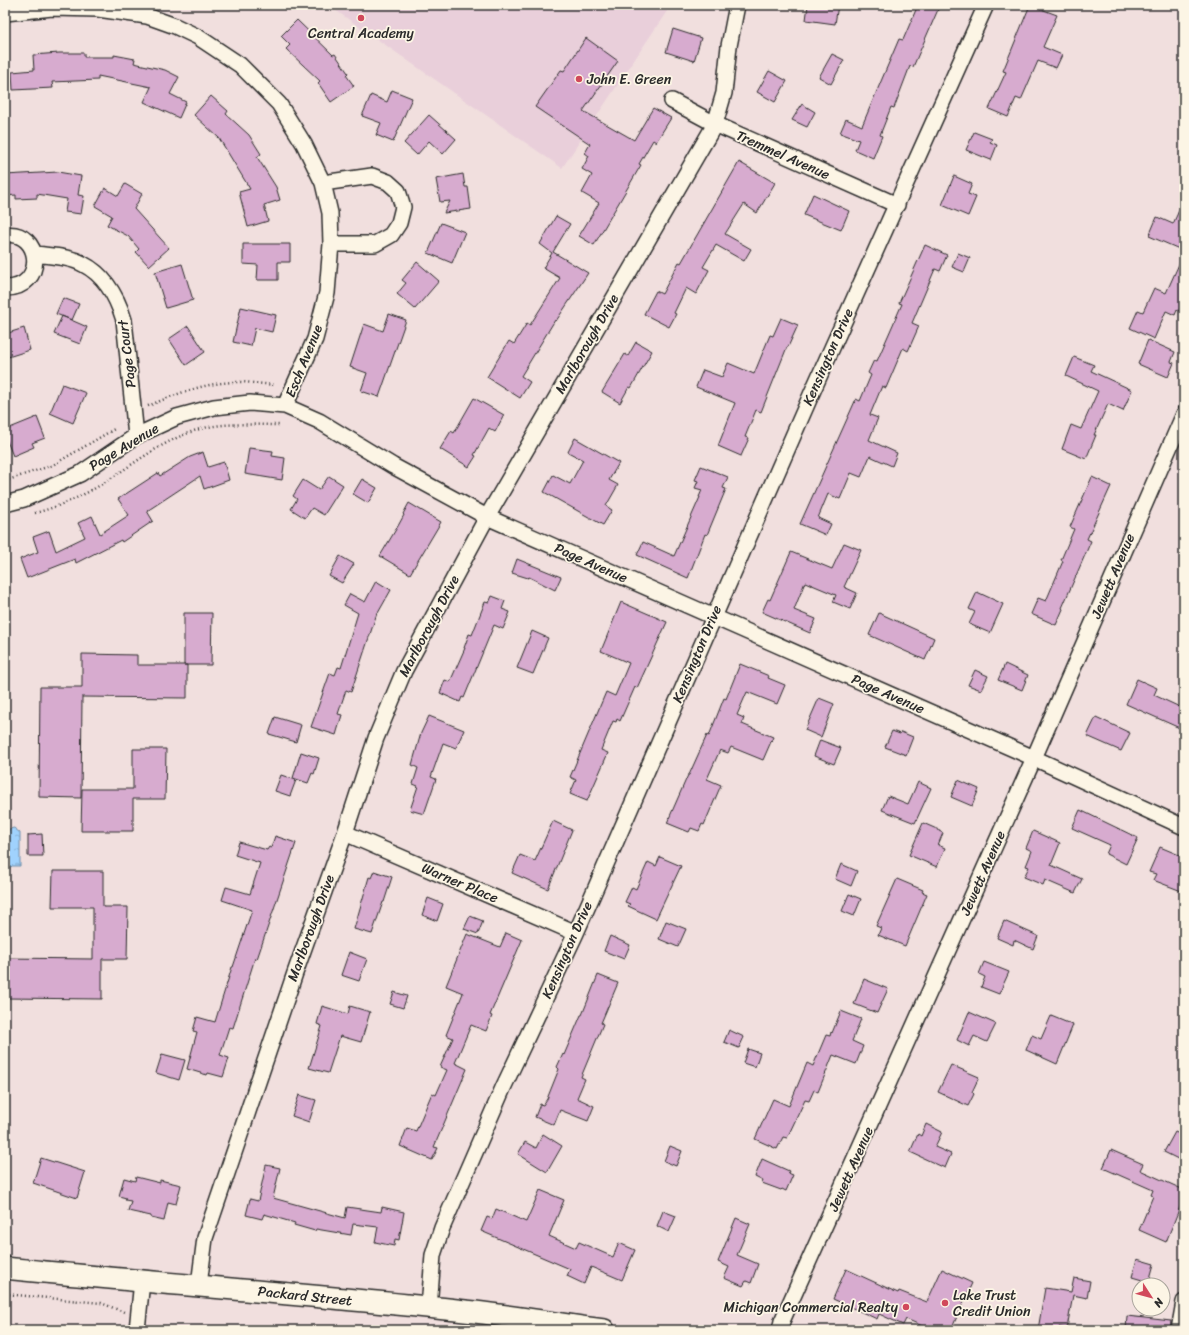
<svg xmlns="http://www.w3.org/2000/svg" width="1189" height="1335" font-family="Sriracha,sans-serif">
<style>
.built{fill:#e9cfda}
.water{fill:url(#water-ripples);stroke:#718fa9}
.building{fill:#d7abcf;stroke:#2b2b2b}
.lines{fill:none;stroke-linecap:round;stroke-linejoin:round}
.street-casing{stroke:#2b2b2b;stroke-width:18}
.secondary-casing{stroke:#2b2b2b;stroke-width:24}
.path{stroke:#2b2b2b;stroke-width:2.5;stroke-dasharray:1 3;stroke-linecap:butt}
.street{stroke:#fcf5e5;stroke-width:15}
.secondary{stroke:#fcf5e5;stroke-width:21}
.poi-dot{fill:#d1495b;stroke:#fcf5e5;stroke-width:1.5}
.labels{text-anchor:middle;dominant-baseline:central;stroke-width:3.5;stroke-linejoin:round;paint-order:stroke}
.poi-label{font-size:14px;fill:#2b2b2b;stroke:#fcf5e5;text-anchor:start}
.street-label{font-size:14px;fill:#2b2b2b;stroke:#fcf5e5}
</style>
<defs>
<pattern id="water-ripples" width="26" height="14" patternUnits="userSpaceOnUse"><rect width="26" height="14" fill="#a0d2fd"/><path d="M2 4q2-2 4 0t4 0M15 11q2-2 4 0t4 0" fill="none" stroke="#8ab4d9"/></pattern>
</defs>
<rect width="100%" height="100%" fill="#f1dfde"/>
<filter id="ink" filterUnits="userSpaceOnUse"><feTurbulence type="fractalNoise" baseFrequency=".025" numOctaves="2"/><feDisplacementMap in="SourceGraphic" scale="8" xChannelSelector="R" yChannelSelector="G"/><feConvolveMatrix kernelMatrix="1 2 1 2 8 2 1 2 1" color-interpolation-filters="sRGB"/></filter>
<g filter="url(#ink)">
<path class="built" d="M328 5H671L562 168Z"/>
<path class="water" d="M14 828 20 833V866H12L8 870H5V834L9 829Z"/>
<path class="building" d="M808 5H838L835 24 806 20Z
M918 5H940L913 67 910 66 894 108 891 107 880 135 882 136 873 158 855 150 859 140 840 133 846 119 862 126 899 39 903 40Z
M1030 5 1057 15 1043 47 1062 55 1056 68 1038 61 1021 100 1016 98 1008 117 989 109 1006 72 1003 71Z
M297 20 333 55 335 54 348 73 346 75 354 86 331 102 318 83 320 81 286 49 290 45 281 36Z
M673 29 701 38 694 61 666 52Z
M586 38 618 61 583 111 634 140 653 108 671 118 656 142 653 140 639 164 641 165 594 245 579 236 599 203 582 193 592 175 582 169 589 156 585 153 590 144 535 107 561 70 564 71Z
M59 53H84V57H114V55L135 59 134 63 165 70 179 77 170 94 186 102 179 118 144 102 151 87 98 76V80L52 82 53 88 13 90 12 72 34 70 33 55Z
M832 54 844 60 831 84 819 77Z
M769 71 787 81 775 102 757 92Z
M392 90 412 98 393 142 376 135 381 123 362 116 371 95 387 102Z
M211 96 228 111 226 114 249 135 261 154 257 157 276 187 280 200 264 205 268 221 248 227 239 192 250 189 219 138 194 115Z
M802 104 815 112 807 127 792 120Z
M429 115 456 139 443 154 429 141 417 155 404 143Z
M974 132 992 139 990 142 997 145 991 160 966 150Z
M739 162 775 183 757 213 744 204 725 234 751 249 744 261 716 245 703 267 709 270 696 294 686 288 674 313 676 314 669 327 644 314 656 291 662 294 679 262 681 263Z
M58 172 81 176 78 195 84 196 81 214 65 212 67 199 37 194V198L16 199V195L5 196V175Z
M463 174 465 187H468L471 209 444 213 450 201 440 202 436 179Z
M954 176 972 184 968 194 976 197 968 216 942 205Z
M125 184 142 194 134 209 169 248 149 266 136 252 139 249 128 236 107 225 112 216 95 206 105 188 118 196Z
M813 194 849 211 841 230 804 215Z
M1184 199V251L1149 236 1157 217 1173 224Z
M556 216 570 224 553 252 588 273 556 321 555 320 521 376 530 382 520 398 487 377 509 341 514 344 527 323 530 325 560 278 543 268 552 253 540 244Z
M441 223 465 232 452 263 428 253Z
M243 244H290V262H278V280H257L258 265 243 264Z
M925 245 947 255 940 271 935 269 912 323 919 326 908 351 903 348 886 388 882 386 870 415 878 418 869 440 897 453 892 466 870 456 861 477 851 473 840 499 828 494 818 518 831 524 826 535 800 524 856 399 860 401 871 375 868 373 874 360 877 361 902 304 899 303Z
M958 253 970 258 964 272 952 267Z
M1184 253V300L1179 311 1177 310 1175 315 1166 311 1154 339 1130 328 1138 310 1143 312 1154 288 1166 293Z
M417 262 439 281 415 309 397 294 406 283 402 280Z
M182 264 193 300 166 308 155 272Z
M63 298 79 304 72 320 56 314Z
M241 307 276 315 272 332 255 328 251 346 233 342Z
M389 314 406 320 379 397 361 391 367 373 350 367 364 324 383 331Z
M62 316 87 327 80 344 54 334Z
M781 318 798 325 788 347H787L761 412 756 410 745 437 749 438 741 456 718 446 735 403 696 387 703 370 722 377 728 363 754 374 770 335 773 336Z
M188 326 205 352 186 365 169 339Z
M24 328 30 350 5 358V334Z
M1148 340 1175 352 1171 362 1174 363 1168 377 1138 364Z
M636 342 652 351 631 388 629 387 620 403 602 392 625 354 628 356Z
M1074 357 1094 365 1091 371 1132 390 1123 411 1108 404 1094 435H1096L1086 459 1062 449 1071 425 1081 429 1098 391 1066 376Z
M62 384 86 393 73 423 50 413Z
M474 398 504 415 495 432 489 428 474 455 476 456 469 467 440 449 451 431 454 433Z
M37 417 45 438 32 443 34 447 13 456 5 436V430Z
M575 438 619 463 609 480 618 485 606 506 612 510 603 525 544 492 553 475 570 484 583 460 568 452Z
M249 448 273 451 272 456 285 458 282 480 245 474Z
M203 452 208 467 224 462 229 480 204 489 200 476 147 511 153 521 122 542 121 540 76 563 75 559 27 578 20 559 38 552 33 537 49 531 56 551 85 537 78 523 92 516 100 534 129 515 118 499 158 473 160 476 190 457Z
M701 466 728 477 723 488 726 489 707 535 705 534 688 578 637 555 643 542 674 556 700 497H699L702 490 695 488 698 481 695 480Z
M329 476 343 485 324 515 312 508 305 518 291 509 297 499 293 496 303 480 319 490Z
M1092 477 1111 486 1087 539 1091 541 1062 608 1063 609 1056 625 1031 614 1038 598 1046 601 1063 561 1061 560 1074 529 1070 527Z
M362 479 377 488 368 503 353 494Z
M409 503 441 522 410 574 380 556 398 526 404 515 403 514Z
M844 543 861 550 844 587 857 593 850 609 833 602 836 595 805 582 794 610 816 619 810 633 762 612 768 599 770 600 791 552 832 569Z
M340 556 354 564 342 583 329 576Z
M517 559 561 577 555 590 529 577 528 578 512 573Z
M376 581 391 590 378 613H377L351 692 346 690 338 714 342 715 336 735 311 727 330 673 335 675 338 667 341 668 358 613 344 605 350 594 365 602Z
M977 592 1003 604 990 633 969 624 975 612 969 609Z
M492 596 505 601 502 609 510 612 503 629 494 625 464 698 462 697 460 702 440 693 445 680 450 682 465 648H464L469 634 472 635 485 602 489 603Z
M621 602 667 622 637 688 635 687 620 721 617 719 616 722 613 721 601 750 608 753 587 801 570 794 576 780 570 777 606 692 615 696 629 663 601 651Z
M184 613H212L211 665H184Z
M879 613 934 638 925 660 869 635Z
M532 631 548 638 533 674 517 668Z
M82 654 137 655V665H187V698L82 697 81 798 39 797 40 687H82Z
M740 664 769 676 768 678 785 685 777 704 747 692 737 715 744 718 742 724 773 737 763 760 731 747 728 753 720 750 707 779 721 785 704 825 702 824 699 831 691 828 689 832 667 823 688 775H689L707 735 709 736 724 698 726 699Z
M1005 664 1028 675 1022 690 998 680Z
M975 670 988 676 981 690 968 685Z
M1137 679 1157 688 1154 695 1184 709V730L1126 704Z
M819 698 834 704 821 737 805 730Z
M429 716 464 730 456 748 443 743 431 777 436 779 424 814 410 810 418 786 413 784 418 768 412 765 421 733Z
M275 717 301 725 296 742 269 734Z
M1096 717 1130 733 1121 751 1087 736Z
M892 731 900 734 901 732 913 737 906 755 885 747Z
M820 740 841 748 834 764 814 756Z
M133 749H166L165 799H133V831H81L82 789H133Z
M301 752 319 758 314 774 312 773 308 783 293 778Z
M281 775 296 780 290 796 275 791Z
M958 780 979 789 972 806 951 797Z
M918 782 931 788 915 823 882 810 888 796 908 804Z
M1080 810 1138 838 1126 864 1106 854 1110 845 1072 828Z
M553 821 572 830 548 889 512 873 520 855 535 861Z
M923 823 939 830V831L943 833 938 845 945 848 937 867 909 855Z
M1033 831 1060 843 1051 865 1082 879 1075 893 1045 880 1043 885 1024 877 1029 867 1026 866 1032 851 1026 848Z
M42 834 43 856H28V835Z
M275 836 296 843 257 959 255 958 233 1028 229 1027 220 1055 229 1058 223 1077 208 1073 207 1075 187 1069 197 1032 193 1031 197 1017 215 1022 232 967H233L252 910 222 900 226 887 250 894 260 863 235 855 239 842 267 850 269 847 271 848Z
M1160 847 1184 857V892L1153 880 1156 874 1149 872Z
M660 857 681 866 656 919 628 906 630 904 625 902 632 887 636 889 648 862 656 866Z
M841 864 857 871 851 886 835 879Z
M53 871H103V907H128L127 959H102V999L5 998V958L93 959V907H52Z
M374 871 392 877 384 902H383L372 934 354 929 369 877 371 878Z
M897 879 923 890 922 892 927 894 905 946 878 935 881 928 876 926Z
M849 894 861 899 854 916 842 911Z
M428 898 443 904 437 921 422 915Z
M470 916 483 921 478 934 464 929Z
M666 921 686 929 678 947 659 939Z
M1004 921 1038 936 1033 949 1014 940 1013 945 997 938Z
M506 933 522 940 490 1015 492 1016 486 1031 471 1025 455 1063 467 1069 434 1147 438 1148 432 1160 400 1146 407 1128 416 1131 432 1093 436 1095 447 1070 440 1067 453 1038 446 1035 463 993 446 986 467 934 500 947Z
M610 936 630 945 624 959 604 951Z
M349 952 367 959 359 981 341 975Z
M984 962 1009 972 999 994 981 987 985 977 979 974Z
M598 975 618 983 601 1023 603 1024 581 1077 585 1079 577 1098 594 1106 588 1121 560 1110 554 1125 535 1117 540 1104 543 1105 547 1099 559 1069 557 1067 563 1054 564 1055 581 1015H582Z
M864 979 888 989 877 1013 854 1004Z
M394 992 407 996 403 1008 390 1004Z
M322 1006 348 1014 350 1006 370 1012 361 1042 340 1036 328 1073 309 1068 322 1026 317 1024Z
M841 1011 861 1019 852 1041 863 1046 856 1064 833 1055 818 1092 814 1090 809 1101 805 1100 787 1138 783 1137 777 1149 755 1139 773 1099 789 1106 807 1063 813 1066 826 1035 830 1036 831 1032 832 1033Z
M969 1012 996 1024 987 1042 974 1036 969 1046 957 1040Z
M1051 1016 1073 1025 1057 1064 1026 1050 1032 1035 1041 1039Z
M729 1030 744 1037 739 1048 724 1042Z
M748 1049 760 1053 755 1067 743 1063Z
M162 1054 185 1060 179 1080 156 1073Z
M951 1065 979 1077 972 1092 974 1094 968 1106 938 1092Z
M299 1095 316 1100 309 1122 292 1116Z
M926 1124 942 1132 935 1147 951 1154 945 1168 910 1152 918 1134 921 1136Z
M1175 1132 1184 1136V1162L1164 1152Z
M543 1134 562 1146 547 1172 518 1154 525 1142 536 1148Z
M670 1146 682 1151 676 1166 664 1161Z
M1111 1150 1143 1164 1140 1170 1184 1190V1197L1166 1242 1139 1230 1153 1196 1151 1195 1153 1190 1103 1168Z
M41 1158 85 1172 77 1198 33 1183Z
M762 1159 789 1171 788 1173 793 1175 786 1191 782 1189 781 1190 762 1183 763 1181 755 1177Z
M266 1165 280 1168 273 1198 345 1218 347 1207 381 1212 382 1207 404 1212 399 1240 395 1239 394 1246 375 1242 378 1227 353 1224 351 1235 316 1229 315 1231 294 1225 295 1223 264 1214 262 1219 246 1215 250 1199 258 1201Z
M136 1177 160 1183V1180L181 1185 176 1204 168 1202 164 1221 151 1218V1216L128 1211 131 1201 125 1200 126 1198 119 1196 124 1178 135 1181Z
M540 1190 564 1200 549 1236 576 1248 579 1242 613 1257 619 1243 635 1250 622 1280 591 1267 584 1284 567 1276 570 1269 481 1231 487 1217 492 1219 496 1209 526 1222Z
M663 1211 676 1216 669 1232 657 1226Z
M736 1218 750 1224 737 1255 758 1264 751 1283 746 1281 743 1286 724 1278 729 1267 718 1262Z
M1137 1259 1154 1264 1149 1282 1132 1277Z
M846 1269 898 1293 899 1291 927 1302 942 1269 972 1283 951 1330H932L906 1319 903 1325 879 1314 877 1319 833 1299Z
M1074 1278 1090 1281 1087 1298 1073 1295 1067 1328 1059 1327 1058 1330H1038L1045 1288 1071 1292Z
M1127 1316 1171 1321 1170 1330H1126Z"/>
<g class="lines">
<g class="street-casing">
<path id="street" d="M5 13 52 8 98 9 147 16 175 26 198 37 240 65 279 104 304 144 323 183 330 213 331 244 327 293 315 339 285 406
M672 101 715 124 897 205
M323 183 372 176 388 182 398 191 403 207 399 223 391 235 375 244H331
M5 235C42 229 47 289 5 288
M35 254C49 256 70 256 83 264 105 275 117 297 124 320L136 436
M5 504 24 499 80 474 136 436 177 417 214 407 250 403 285 406 319 421 393 466 487 517 1034 758 1184 827
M345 833 576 933
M199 1285 205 1238 295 973 345 833 376 738 404 671 487 517 715 124 724 93 729 46 737 5
M429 1308 433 1255 442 1228 503 1088 576 933 814 388 986 5
M137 1330 142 1281
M780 1330 782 1321 1034 758 1184 414
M1179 1330 1184 1302"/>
</g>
<g class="secondary-casing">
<path id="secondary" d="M5 1268C162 1284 319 1295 475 1312 518 1317 561 1324 604 1330"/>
</g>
<path class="path" d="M148 406C176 394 204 383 235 382 249 382 263 384 276 385
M5 481 53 465 116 428
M35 513C58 507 81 497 102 484 134 464 163 440 200 429 225 422 253 425 279 425
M5 1294 101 1303 124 1312"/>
<use href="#street" class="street"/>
<use href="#secondary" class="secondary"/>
</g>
</g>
<g class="poi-dot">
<circle cx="361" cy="18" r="4"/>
<circle cx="579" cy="79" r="4"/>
<circle cx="945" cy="1303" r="4"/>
<circle cx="906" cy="1307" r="4"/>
</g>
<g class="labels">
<g class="poi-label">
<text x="361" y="33" text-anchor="middle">Central Academy</text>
<text x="587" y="79">John E. Green</text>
<text x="953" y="1295">Lake Trust<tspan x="953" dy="16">Credit Union</tspan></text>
<text x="898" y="1307" text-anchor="end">Michigan Commercial Realty</text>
</g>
<g class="street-label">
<text transform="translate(783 155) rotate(24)">Tremmel Avenue</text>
<text transform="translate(587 344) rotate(-60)">Marlborough Drive</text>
<text transform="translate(127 354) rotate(-97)">Page Court</text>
<text transform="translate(828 357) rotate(-66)">Kensington Drive</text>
<text transform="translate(304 361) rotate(-68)">Esch Avenue</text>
<text transform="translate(124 447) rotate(-31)">Page Avenue</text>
<text transform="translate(591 563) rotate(24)">Page Avenue</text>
<text transform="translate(1113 576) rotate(-67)">Jewett Avenue</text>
<text transform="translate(429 626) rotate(-62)">Marlborough Drive</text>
<text transform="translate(697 654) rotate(-67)">Kensington Drive</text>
<text transform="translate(888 694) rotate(24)">Page Avenue</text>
<text transform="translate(983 873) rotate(-66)">Jewett Avenue</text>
<text transform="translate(460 883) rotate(23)">Warner Place</text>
<text transform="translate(311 928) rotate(-70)">Marlborough Drive</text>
<text transform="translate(567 950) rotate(-66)">Kensington Drive</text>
<text transform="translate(851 1169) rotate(-66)">Jewett Avenue</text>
<text transform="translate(305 1296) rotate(6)">Packard Street</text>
</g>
</g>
<rect width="1189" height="1335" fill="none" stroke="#fcf5e5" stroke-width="20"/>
<rect x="10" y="10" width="1169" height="1315" fill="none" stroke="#2b2b2b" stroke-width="1.5" filter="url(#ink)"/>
<g transform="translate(1151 1297) rotate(126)"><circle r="19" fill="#fcf5e5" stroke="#a8a49b"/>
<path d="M0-3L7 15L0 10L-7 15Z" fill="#d1495b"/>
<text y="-6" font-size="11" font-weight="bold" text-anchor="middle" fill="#2b2b2b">N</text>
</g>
</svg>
